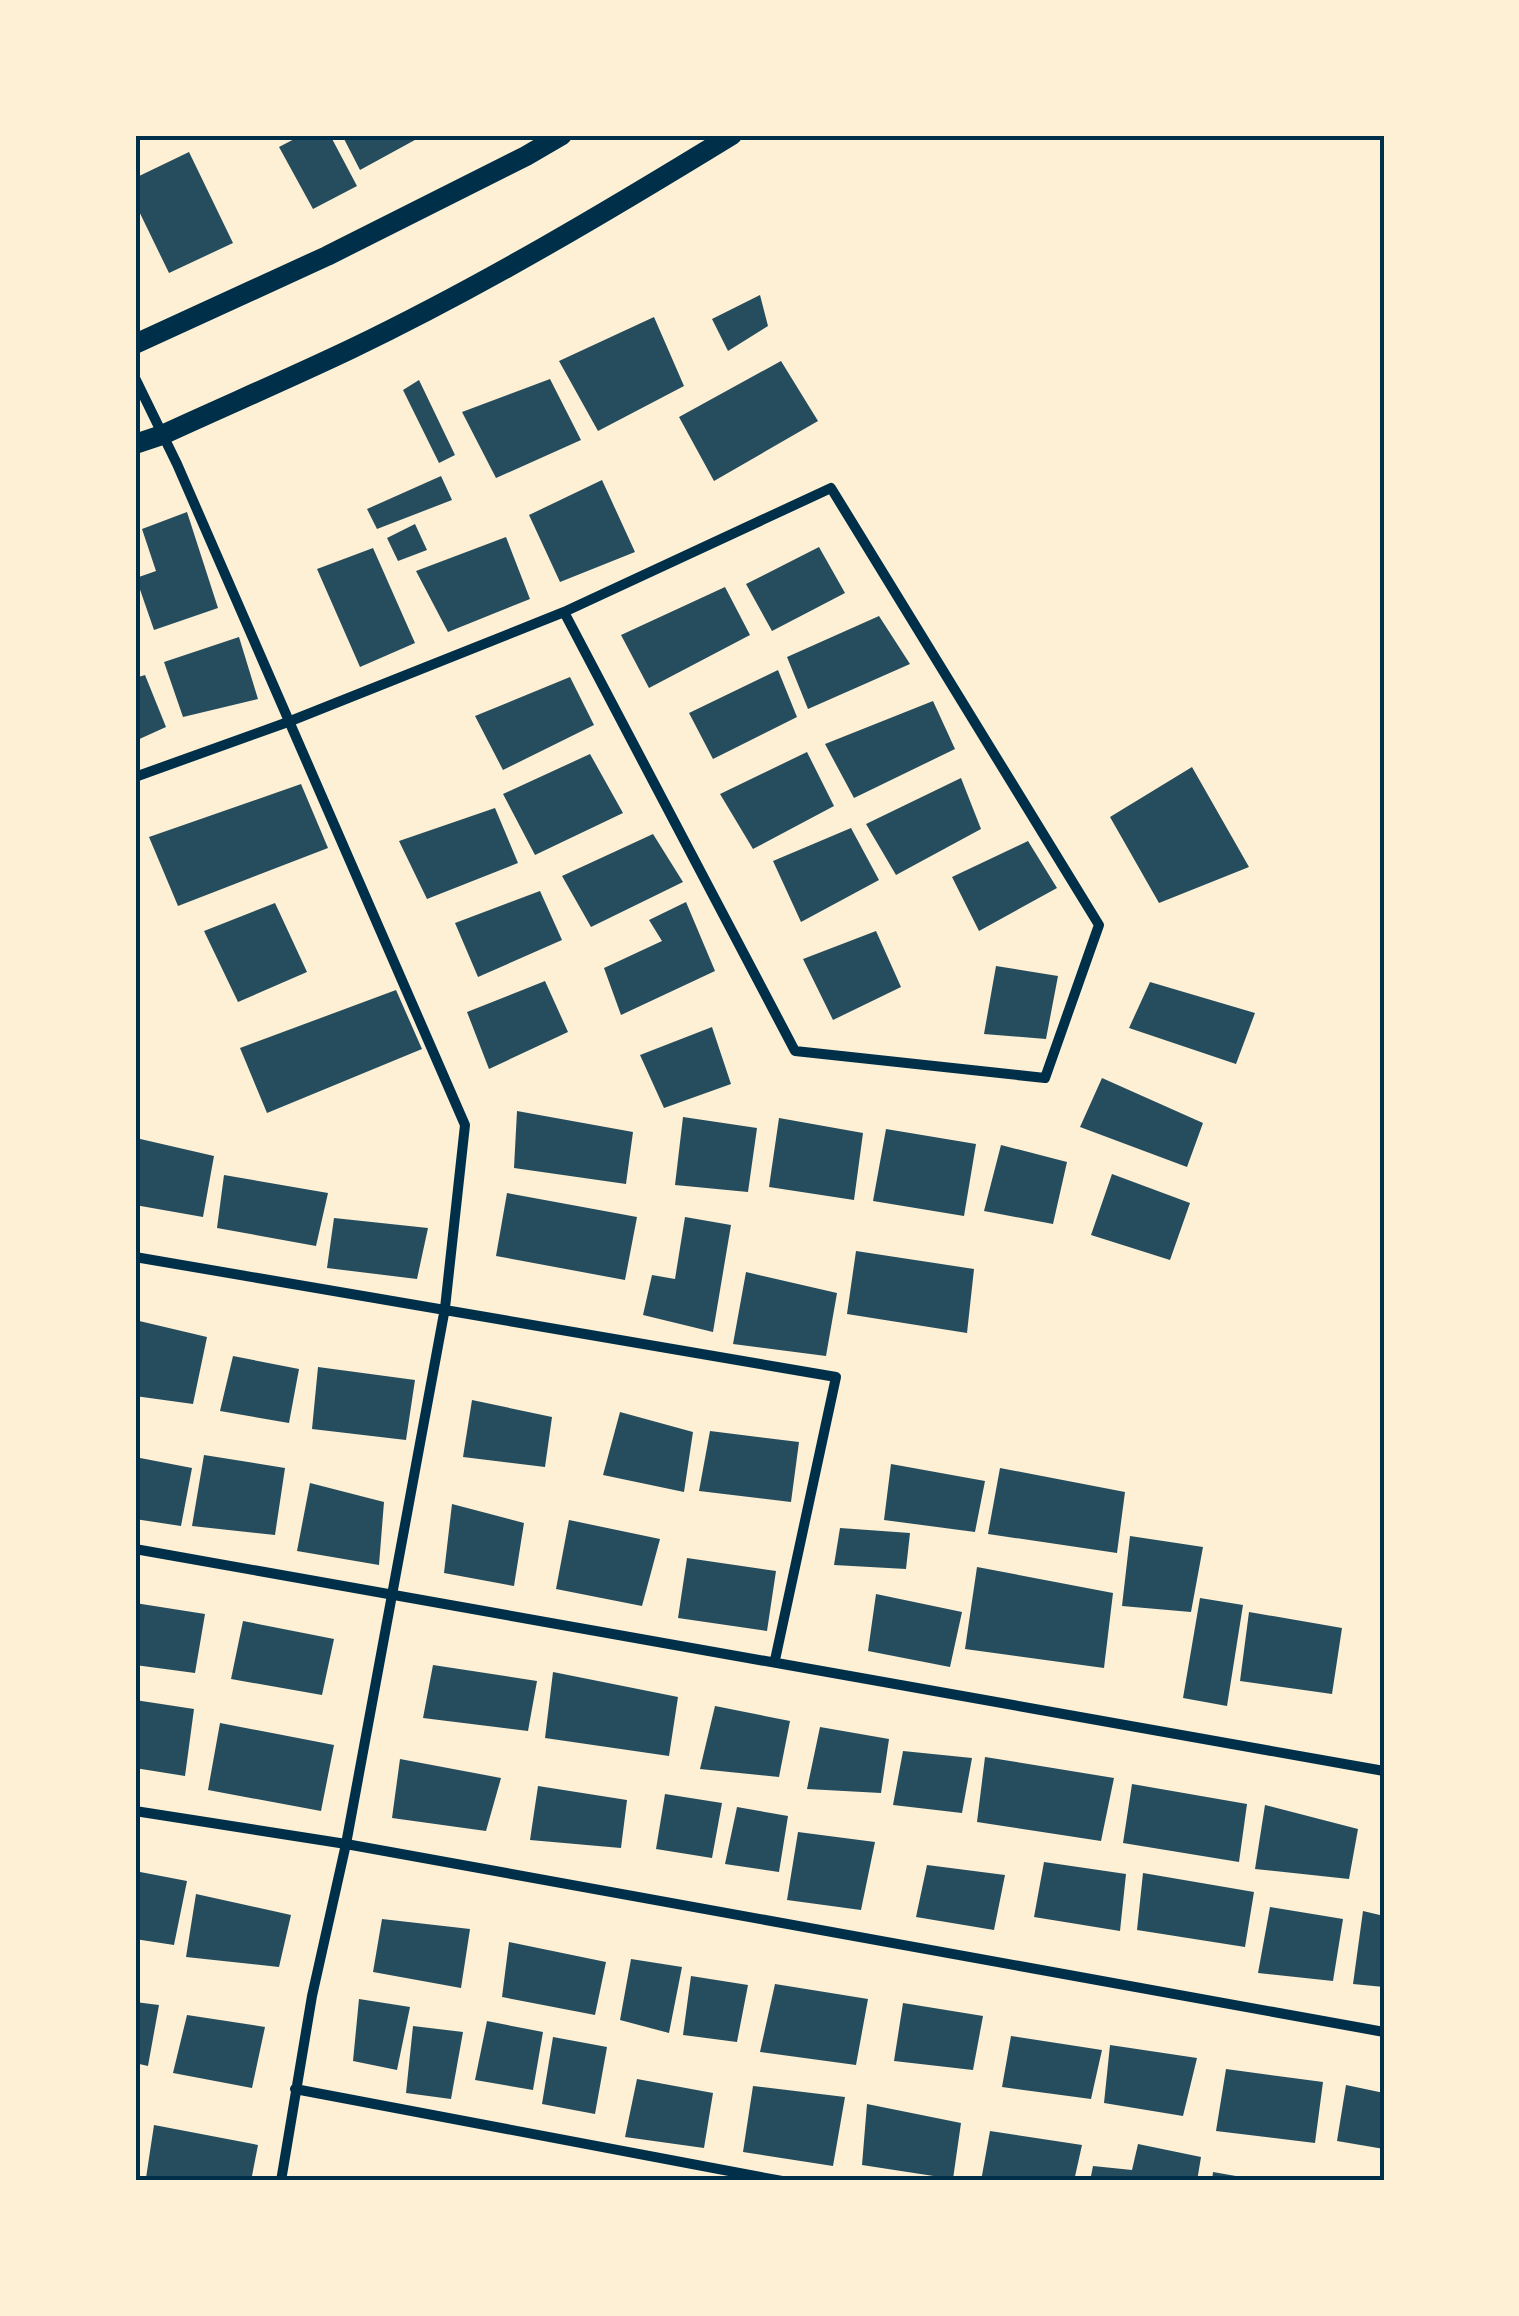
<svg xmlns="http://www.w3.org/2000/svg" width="1519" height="2316" font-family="'DM Sans',sans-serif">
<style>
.building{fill:#264d5e}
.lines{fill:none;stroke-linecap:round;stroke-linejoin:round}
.minor{stroke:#003049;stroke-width:10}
.secondary{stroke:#003049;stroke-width:20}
.neatline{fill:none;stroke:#003049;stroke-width:4}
</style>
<rect width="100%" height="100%" fill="#fdf0d5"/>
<path class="building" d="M302 135H330L357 186 313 209 279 147Z
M342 135H424L360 170Z
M189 152 233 243 169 273 135 203V178Z
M760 295 768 326 728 351 712 319Z
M654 317 684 386 598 431 559 361Z
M781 361 818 421 714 481 679 417Z
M550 379 581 440 496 478 462 412Z
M419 380 455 455 439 463 403 390Z
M441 476 452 500 377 529 367 509Z
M602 480 635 552 560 582 529 515Z
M187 512 218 608 154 630 136 578 156 571 142 529Z
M415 524 427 550 398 561 387 538Z
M506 537 530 599 448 632 416 571Z
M819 547 845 593 772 631 746 584Z
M373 548 415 643 360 667 317 569Z
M725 587 750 635 649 688 621 635Z
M879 616 910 664 808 709 787 657Z
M239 637 258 699 183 717 164 662Z
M778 670 797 717 713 759 689 713Z
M145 675 166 727 135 741V678Z
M570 677 594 725 503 770 475 716Z
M933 701 955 749 854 798 825 744Z
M807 752 834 806 753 849 720 794Z
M590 754 623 813 535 855 503 794Z
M1192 767 1249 867 1159 903 1110 817Z
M961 778 981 829 896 875 866 824Z
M301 784 328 848 178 906 149 837Z
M495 808 518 863 427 899 399 841Z
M851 828 879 880 801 922 773 861Z
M653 834 683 882 591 927 562 876Z
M1028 841 1057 888 979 931 952 877Z
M540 891 562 940 478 977 455 923Z
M686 902 715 971 621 1015 604 968 662 941 649 920Z
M275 903 307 972 238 1002 204 931Z
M876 931 901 987 833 1020 803 959Z
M996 966 1058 976 1046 1039 984 1034Z
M545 981 568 1032 489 1069 467 1012Z
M1150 982 1255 1013 1236 1064 1129 1028Z
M396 990 422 1049 267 1113 240 1048Z
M712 1027 731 1084 664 1108 640 1055Z
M1102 1078 1203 1123 1187 1167 1080 1127Z
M517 1111 633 1132 626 1184 514 1168Z
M683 1117 757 1128 748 1192 675 1185Z
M779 1118 863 1133 854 1200 769 1187Z
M886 1129 976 1144 964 1216 873 1201Z
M136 1138 214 1156 203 1217 135 1205Z
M1001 1145 1067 1162 1053 1224 984 1211Z
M1112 1174 1190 1203 1170 1260 1091 1235Z
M224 1175 328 1193 316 1246 217 1228Z
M507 1193 637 1217 625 1280 496 1256Z
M685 1217 731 1225 713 1332 643 1315 652 1275 675 1279Z
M334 1218 428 1228 417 1279 327 1268Z
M856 1251 974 1269 967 1333 847 1314Z
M746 1272 837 1293 826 1356 733 1344Z
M135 1320 207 1337 193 1404 135 1396Z
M233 1356 299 1369 289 1423 220 1411Z
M318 1367 415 1380 406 1440 312 1429Z
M472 1400 552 1417 545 1467 463 1457Z
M620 1412 693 1432 684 1492 603 1475Z
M710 1431 799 1442 791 1502 699 1491Z
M204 1455 285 1468 275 1535 192 1526Z
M135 1457 192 1468 181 1526 135 1519Z
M891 1464 985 1481 975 1532 884 1520Z
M1000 1468 1125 1492 1117 1553 988 1534Z
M310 1483 384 1502 379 1565 297 1551Z
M452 1504 524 1523 514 1586 444 1573Z
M569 1520 660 1539 642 1606 556 1589Z
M840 1528 910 1533 906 1569 834 1565Z
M1130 1536 1203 1547 1191 1612 1122 1606Z
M687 1558 776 1571 767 1631 678 1618Z
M977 1567 1113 1593 1104 1668 965 1649Z
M876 1594 962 1612 950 1667 868 1651Z
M1200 1598 1243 1605 1227 1706 1183 1698Z
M135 1603 205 1614 195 1673 135 1665Z
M1249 1612 1342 1628 1332 1694 1240 1681Z
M243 1621 334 1639 322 1695 231 1679Z
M433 1665 537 1681 528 1731 423 1718Z
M553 1672 678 1697 669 1756 545 1738Z
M135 1700 194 1709 185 1776 135 1768Z
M715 1706 790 1721 779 1777 700 1769Z
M220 1723 334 1745 321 1811 208 1790Z
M820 1727 889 1739 881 1793 807 1789Z
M903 1751 972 1758 962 1813 893 1805Z
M985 1757 1114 1778 1101 1841 977 1822Z
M400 1759 501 1778 486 1831 392 1818Z
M1132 1784 1247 1804 1239 1862 1123 1843Z
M538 1786 627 1800 621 1848 530 1840Z
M665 1794 722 1803 712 1858 656 1849Z
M1265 1805 1358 1829 1349 1879 1255 1869Z
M737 1807 788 1816 779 1872 725 1864Z
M798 1832 875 1842 861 1910 787 1900Z
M1044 1862 1126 1874 1120 1931 1034 1917Z
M927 1865 1005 1875 994 1930 916 1917Z
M135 1871 187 1881 174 1945 135 1939Z
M1143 1873 1254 1892 1245 1947 1137 1930Z
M196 1894 291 1915 279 1967 186 1957Z
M1270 1907 1343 1919 1333 1981 1258 1973Z
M1363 1911 1384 1916V1987L1353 1984Z
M382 1919 470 1929 461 1988 373 1972Z
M509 1942 606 1962 595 2015 502 1997Z
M631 1959 682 1967 669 2033 620 2020Z
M691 1976 748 1985 737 2042 683 2035Z
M775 1984 868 1999 856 2065 760 2052Z
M359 1999 410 2007 397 2070 353 2061Z
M135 2002 159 2005 148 2066 135 2063Z
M903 2003 983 2016 973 2070 894 2061Z
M187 2015 265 2027 252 2088 173 2073Z
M487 2021 543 2032 533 2090 475 2080Z
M413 2026 463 2032 451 2099 406 2093Z
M1011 2036 1102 2050 1091 2099 1002 2087Z
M553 2037 607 2047 595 2114 542 2104Z
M1110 2045 1197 2058 1183 2116 1104 2103Z
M1226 2069 1323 2082 1315 2143 1216 2131Z
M637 2079 713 2093 704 2148 625 2137Z
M1346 2085 1384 2093V2149L1337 2141Z
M753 2086 845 2097 833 2166 743 2152Z
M867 2104 961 2123 953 2179 862 2165Z
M154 2125 258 2145 251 2181 146 2178Z
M990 2131 1082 2145 1074 2181H981Z
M1138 2144 1201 2157 1197 2181H1090L1093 2166 1132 2170Z
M1213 2172 1253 2179V2181H1212Z"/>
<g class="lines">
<path class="minor" d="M135 378 177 464 465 1125 445 1308 346 1844 312 1996 281 2181
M135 777 288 722 564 612 831 488 1099 925 1045 1078 795 1051 564 612
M135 1257 836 1377 775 1660
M135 1549 1384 1771
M135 1811 346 1844 1384 2032
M295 2089 782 2181"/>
<path class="secondary" d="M135 344 327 256 526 156 562 135
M135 444 162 435C225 406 288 379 351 349 482 286 608 211 732 135"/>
</g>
<rect width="1519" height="2316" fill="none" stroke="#fdf0d5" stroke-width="275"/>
<rect x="138" y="138" width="1244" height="2040" class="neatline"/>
</svg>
